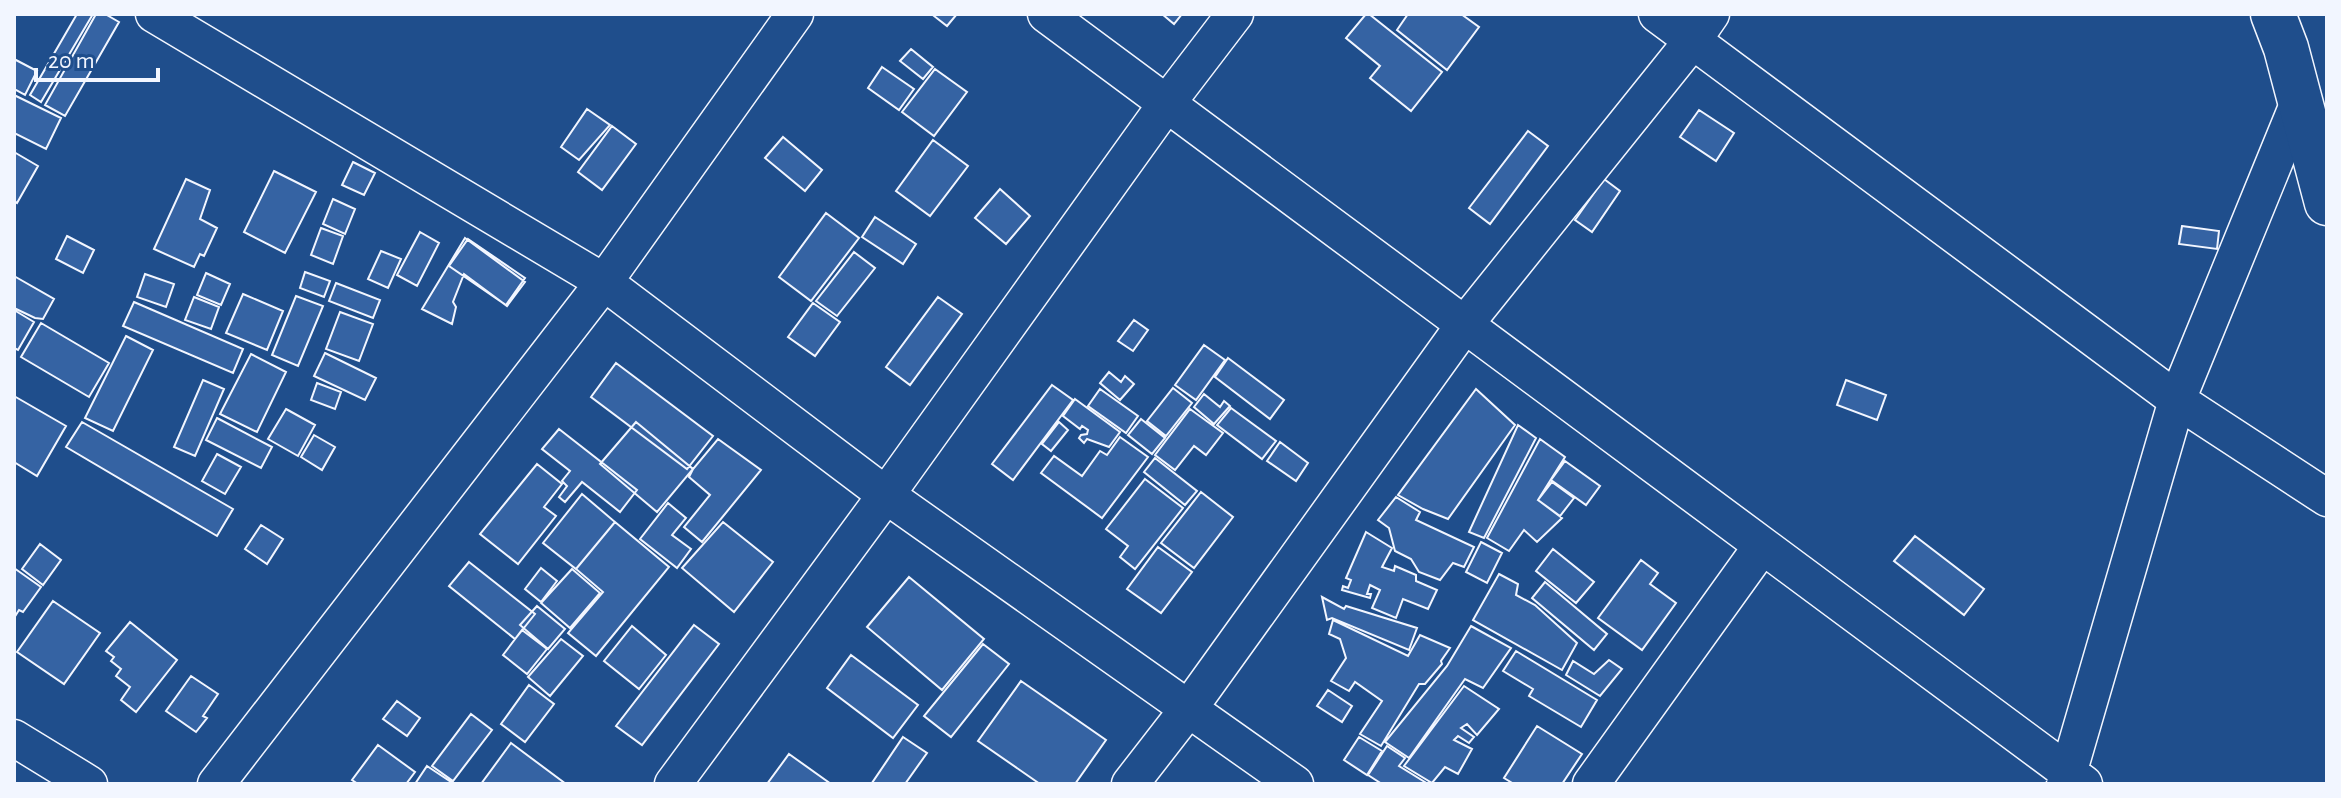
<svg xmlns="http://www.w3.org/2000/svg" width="2341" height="798" font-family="'Alegreya Sans',sans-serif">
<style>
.building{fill:#3563a3;stroke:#f2f6ff;stroke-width:2}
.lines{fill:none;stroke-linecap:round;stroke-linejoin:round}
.minor-casing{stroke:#f2f6ff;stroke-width:39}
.secondary-casing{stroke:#f2f6ff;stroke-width:47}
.minor{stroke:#1f4e8c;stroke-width:36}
.secondary{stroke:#1f4e8c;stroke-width:44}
</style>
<rect width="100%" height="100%" fill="#1f4e8c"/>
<path class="building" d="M77 14H93L41 102 30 95Z
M96 14H105L119 22 65 116 45 105Z
M936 14H957L947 26 934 16Z
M1162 14H1182L1174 24Z
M1366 14H1369L1442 72 1411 111 1370 78 1380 66 1346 38Z
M1408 14H1461L1479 27 1447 70 1397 30Z
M911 49 933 67 923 79 900 61Z
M14 59 37 71 25 95 14 89Z
M882 67 914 89 899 110 868 88Z
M935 69 967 92 934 136 902 112Z
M14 95 61 118 46 149 14 133Z
M587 109 610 125 579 160 561 147Z
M1699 110 1734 133 1716 161 1680 137Z
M612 126 636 144 602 190 578 172Z
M1528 131 1548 146 1490 224 1469 208Z
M783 137 822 170 805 191 765 158Z
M933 140 968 166 930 216 896 191Z
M14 152 38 166 17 203 14 201Z
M353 162 375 173 364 195 342 185Z
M274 171 316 192 285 253 244 232Z
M186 179 210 190 200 219 217 228 204 256 200 254 194 267 154 249Z
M1604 179 1620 191 1592 232 1575 220Z
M1000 189 1030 216 1006 244 975 218Z
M333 199 355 209 345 234 323 224Z
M826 213 859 238 811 301 779 277Z
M875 217 916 244 903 264 862 237Z
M2182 226 2219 231 2217 249 2179 244Z
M321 228 343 236 333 264 311 255Z
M420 232 439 243 417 286 397 275Z
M67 236 94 250 83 273 56 259Z
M465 238 525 282 507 306 464 274 453 302 456 307 452 324 422 309Z
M468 239 525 278 506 305 449 266Z
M381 251 401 259 388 288 368 279Z
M854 252 875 268 837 316 816 301Z
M305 272 330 281 324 297 300 288Z
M206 273 230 284 221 305 197 295Z
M145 274 174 284 166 307 137 297Z
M14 276 54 299 43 319 35 318 14 308Z
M336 283 380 300 373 318 329 301Z
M243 294 283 311 267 350 226 333Z
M296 296 323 306 298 366 272 355Z
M194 297 219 307 211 329 185 320Z
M938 297 962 314 910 385 886 367Z
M134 302 243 349 233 373 123 326Z
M813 303 840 322 815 356 788 337Z
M14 310 34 322 18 350 14 348Z
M340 312 373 324 359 361 326 349Z
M1134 320 1148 330 1133 351 1118 341Z
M41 323 109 363 89 397 21 357Z
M126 336 153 350 113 431 85 418Z
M1204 345 1225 360 1196 400 1175 385Z
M325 353 376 378 365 400 314 376Z
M251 354 286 372 257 432 220 414Z
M1228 358 1284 400 1270 419 1215 377Z
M616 363 713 436 687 469 591 397Z
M1109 372 1121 382 1125 376 1134 384 1120 400 1100 383Z
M203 380 224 389 195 456 174 447Z
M1846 380 1886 395 1877 420 1837 405Z
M317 383 341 392 335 409 311 400Z
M1052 385 1073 400 1013 480 992 464Z
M1173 388 1192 403 1166 436 1147 421Z
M1100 389 1138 416 1126 433 1088 406Z
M1476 389 1515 425 1448 519 1423 509 1398 495Z
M1204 394 1220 407 1224 401 1230 406 1214 424 1194 407Z
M14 396 66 426 37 476 14 462Z
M1075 399 1120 432 1109 447 1087 439 1084 443 1079 438 1081 435 1087 434 1088 430 1082 426 1080 429 1063 416Z
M1231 408 1276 441 1262 459 1217 425Z
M286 409 315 425 298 456 268 439Z
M1190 409 1223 433 1206 455 1194 446 1175 470 1155 455Z
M217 418 272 447 261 468 206 440Z
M1141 419 1165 438 1152 454 1128 435Z
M82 422 233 509 217 536 66 447Z
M636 422 693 469 657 512 600 464Z
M1059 422 1068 430 1051 451 1042 444Z
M1518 425 1536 438 1484 538 1469 532Z
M559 429 637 490 620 512 582 482 565 502 559 497 567 486 562 481 570 471 542 449Z
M314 435 335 447 322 470 301 457Z
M1120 437 1148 457 1102 518 1041 473 1054 456 1082 476 1100 451 1107 455Z
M718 439 761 470 702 542 684 527 710 495 689 477 693 469Z
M1540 439 1565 457 1538 500 1562 518 1537 542 1524 530 1509 551 1487 538Z
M1280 442 1308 463 1296 481 1267 461Z
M217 454 241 467 225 494 202 481Z
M1155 458 1197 491 1185 505 1144 472Z
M1565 461 1600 486 1586 505 1551 480Z
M537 464 562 484 544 507 556 516 518 564 480 534Z
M1145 479 1183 508 1135 569 1120 557 1128 546 1106 529Z
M1552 482 1574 498 1560 516 1538 500Z
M1201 492 1233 517 1194 568 1161 543Z
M582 494 615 522 576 569 543 543Z
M1396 497 1420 512 1416 520 1474 547 1464 567 1453 563 1440 580 1419 572 1411 559 1395 551 1389 528 1378 520Z
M668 503 686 518 672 535 691 549 677 568 640 539Z
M615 522 669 567 596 656 568 633 603 592 576 569Z
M723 522 773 562 734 612 682 568Z
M261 525 283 539 267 564 245 549Z
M1366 532 1392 548 1382 567 1394 571 1395 566 1416 575V581L1437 590 1428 609 1403 599 1396 618 1372 608 1380 590 1370 585 1367 594H1371L1370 598 1342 590 1343 586 1348 588 1351 580 1346 578Z
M1915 536 1984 589 1964 615 1894 561Z
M1481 542 1502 553 1487 583 1466 572Z
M40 544 61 560 43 585 22 569Z
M1158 547 1192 572 1161 613 1127 589Z
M1553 549 1594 582 1576 603 1536 571Z
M1641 560 1658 573 1650 584 1676 603 1642 650 1598 618Z
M469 562 535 614 515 639 449 586Z
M14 568 41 587 23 612 19 610 14 618Z
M541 568 557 581 541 602 525 589Z
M572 569 600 593 570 628 541 603Z
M1499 574 1518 584 1516 595 1535 605 1577 643 1562 670 1473 620Z
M909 577 984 639 942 690 867 627Z
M1545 582 1607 634 1594 650 1532 598Z
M1322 597 1344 609 1346 606 1417 628 1409 650 1332 618 1327 620Z
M53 601 100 633 64 684 17 652Z
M537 606 565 629 548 649 520 625Z
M1333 620 1408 656 1420 635 1450 648 1441 661 1442 664 1425 684H1419L1381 746 1360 734 1382 701 1355 682 1349 691 1331 681 1346 658 1340 639 1329 634Z
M130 622 177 660 136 712 121 700 130 687 116 676 121 669 111 661 114 657 106 651Z
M694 625 719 644 642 745 616 726Z
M632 626 666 655 639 689 604 661Z
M1471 626 1511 648 1483 688 1465 679 1409 758 1385 742 1447 666Z
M522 630 547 649 527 674 503 655Z
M561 639 583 656 550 696 528 677Z
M983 644 1009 664 951 737 924 716Z
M1516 651 1597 700 1581 727 1529 696 1533 689 1503 671Z
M851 655 918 705 893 738 827 688Z
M1609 660 1622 669 1600 696 1566 675 1573 661 1594 674Z
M191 676 218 694 203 716 207 718 196 732 166 711Z
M1021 681 1106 740 1075 784H1040L978 741Z
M529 685 554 704 525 742 501 724Z
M1464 686 1499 709 1477 735 1467 724 1461 728 1474 737 1469 743 1458 736 1454 740 1472 749 1458 774 1445 767 1432 783 1404 766Z
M1328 690 1352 706 1342 722 1317 706Z
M397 701 420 718 407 736 383 719Z
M471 714 492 730 453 781 432 766Z
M1537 726 1582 754 1562 784H1514L1504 778Z
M903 737 927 753 905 784H873L872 783Z
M1359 737 1382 751 1367 775 1344 760Z
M511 743 566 784H481Z
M378 745 415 772 406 784H358L352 780Z
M1387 746 1405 758 1399 766 1428 784H1382L1368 775Z
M789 754 831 784H767Z
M427 766 454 784H415Z"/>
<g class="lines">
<g class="minor-casing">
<path id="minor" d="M154 14 604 282 886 495 1295 784
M1046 14 2084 784
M1657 14 2177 400 2327 498
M14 738 89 784
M216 784 604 282 795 14
M673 784 886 495 1167 103 1235 14
M1130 784 1189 708 1465 324 1693 40 1711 14
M1591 784 1762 546
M2065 784 2177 400 2299 102"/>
</g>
<g class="secondary-casing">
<path id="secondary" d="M2273 14 2286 48 2327 203"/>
</g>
<use href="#minor" class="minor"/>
<use href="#secondary" class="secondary"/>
</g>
<rect width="2341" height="798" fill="none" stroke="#f2f6ff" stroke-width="32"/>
<path d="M36 68v12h122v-12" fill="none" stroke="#f2f6ff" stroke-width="4"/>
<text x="48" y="68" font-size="24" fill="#f2f6ff" stroke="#1f4e8c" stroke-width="6" paint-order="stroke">20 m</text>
</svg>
